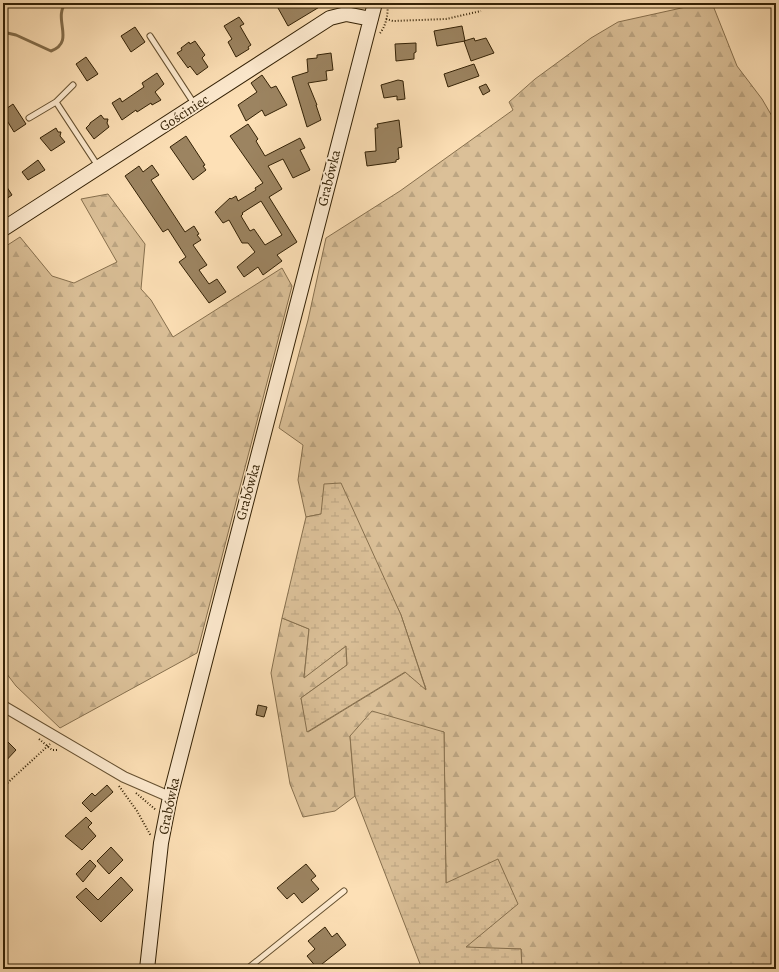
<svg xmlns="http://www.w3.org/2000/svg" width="779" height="972" font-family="Alegreya,serif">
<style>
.forest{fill:url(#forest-firs);stroke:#87704e}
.wetland{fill:url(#wetland-marsh);stroke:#87704e}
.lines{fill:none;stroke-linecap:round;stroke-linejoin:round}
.stream{stroke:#836d4b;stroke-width:3}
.building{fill:#9c8461;stroke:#332105;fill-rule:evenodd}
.lane-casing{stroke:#665131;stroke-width:7}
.street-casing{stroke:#665131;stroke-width:12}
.secondary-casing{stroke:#332105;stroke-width:16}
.path{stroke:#332105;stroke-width:2;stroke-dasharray:1 2;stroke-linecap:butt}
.lane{stroke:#feebd0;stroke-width:5}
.street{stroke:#feebd0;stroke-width:10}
.secondary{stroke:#feebd0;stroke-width:14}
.labels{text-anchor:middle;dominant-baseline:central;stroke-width:3.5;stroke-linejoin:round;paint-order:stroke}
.street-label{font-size:14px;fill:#332105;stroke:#feebd0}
</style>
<defs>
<pattern id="forest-firs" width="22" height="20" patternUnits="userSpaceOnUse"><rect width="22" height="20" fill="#dbc098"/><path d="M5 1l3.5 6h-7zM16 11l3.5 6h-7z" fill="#bca582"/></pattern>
<pattern id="wetland-marsh" width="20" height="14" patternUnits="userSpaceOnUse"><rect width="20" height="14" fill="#dbc098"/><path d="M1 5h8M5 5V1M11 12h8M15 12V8" fill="none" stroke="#bca582"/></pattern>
</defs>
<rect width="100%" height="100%" fill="#fde0b6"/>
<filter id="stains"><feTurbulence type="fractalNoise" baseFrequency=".005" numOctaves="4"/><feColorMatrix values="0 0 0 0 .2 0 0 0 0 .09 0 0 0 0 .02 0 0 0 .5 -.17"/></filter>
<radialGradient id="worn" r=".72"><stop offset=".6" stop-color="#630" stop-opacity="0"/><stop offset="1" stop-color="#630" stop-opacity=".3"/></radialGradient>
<path class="forest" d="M704 3H712L737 66 762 99 776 123V969H522L521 949 466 948 446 883 444 732 350 736 355 796 335 811 303 817 290 784 271 673 282 618 309 629 304 677 346 646 347 665 301 698 308 732 406 672 426 689 401 615 379 569 321 514 306 517 298 480 303 445 279 428 308 320 326 238 400 191 513 110 509 102 535 79 591 38 618 22Z
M108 194 145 244 141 289 151 300 173 337 282 268 292 286 197 653 60 728 16 686 3 669V248L20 237 52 276 74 283 117 262 81 199Z"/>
<path class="wetland" d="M341 483 401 615 426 690 405 672 307 732 301 698 347 665 346 646 304 678 309 629 282 618 306 517 321 514 324 484Z
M372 711 444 732 446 883 498 859 518 904 466 947 521 949 522 969H422L355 796 350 736Z"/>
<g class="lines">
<path class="stream" d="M161 3H192
M3 32 16 35 51 51C76 42 52 18 66 3"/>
</g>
<path class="building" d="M287 3H326L288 26 278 8Z
M239 17 244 24 240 26 251 45 248 47 249 49 236 57 228 42 232 39 224 26Z
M462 26 465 41 437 46 434 31Z
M135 27 145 42 131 52 121 36Z
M474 38 475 41 486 38 494 53 471 61 464 41Z
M195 41 205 55 202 58 208 67 197 75 190 66 188 68 177 53 182 50 181 48 189 42 190 44Z
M416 43V52L414 53V59L396 61 395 44Z
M331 53 333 70 326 71 327 80 308 83 317 105H316L321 120 307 127 292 77 308 72 307 59 317 58V55Z
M86 57 98 74 87 81 76 64Z
M474 64 479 76 448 87 444 74Z
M157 73 164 84 155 92 161 100 152 105 151 103 137 112 136 110 122 120 112 103 120 98 122 102 144 87 142 83Z
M262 75 271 88 276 86 287 105 265 116 262 110 246 121 238 105 257 92 251 83Z
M398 80 403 81 405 99 397 100V96L384 98 381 85Z
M486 84 490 91 483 95 479 87Z
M13 104 26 124 14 132 3 114V111Z
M101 115 104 119H108L107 123 109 127 94 139 86 128 90 124V123Z
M399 120 402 147 398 148 399 159 396 160V162L367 166 365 152 376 151 375 128H378L377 124Z
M248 124 258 139 256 141 265 156 300 138 305 148 300 150 310 170 293 178 283 159 268 166 282 189 269 197 297 242 277 255 282 261 263 275 258 267 244 277 237 267 255 252 248 243H242L229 220 223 223 215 212 230 198 231 199 236 196 238 201 256 190 255 188 263 183 230 136ZM261 201 282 235 265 245 254 229 250 231 241 216 243 214 242 213Z
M56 128 58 132H61L60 136 65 142 51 151 40 138Z
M186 136 205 165 203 166 206 170 193 180 170 147Z
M38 160 45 170 28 180 22 172Z
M152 165 159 175 151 180 185 232 194 226 199 234 197 235 201 240 193 245 207 265 199 270 209 284 217 279 226 292 209 303 179 262 186 257 168 229 163 232 125 176 139 166 143 172Z
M3 181 12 195 3 201Z
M258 705 267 707 264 717 256 715Z
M3 737 16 750 3 764Z
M107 785 113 792 91 812 82 803 92 793 95 796Z
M86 817 92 823 88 827 96 836 82 850 65 836Z
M111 847 123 860 109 874 97 861Z
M90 860 96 866 83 882 76 874Z
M306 864 316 876 311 880 319 889 302 903 294 893 287 899 277 888Z
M121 877 133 890 101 922 76 897 86 888 98 900Z
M325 927 332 937 337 933 346 945 317 968 307 956 315 949 308 941Z"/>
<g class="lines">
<g class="lane-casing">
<path id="lane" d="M150 36 195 105
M56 102 73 85
M29 118 56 102 98 166
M247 969 344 891"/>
</g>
<g class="street-casing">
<path id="street" d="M3 706 124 777 170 797"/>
</g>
<g class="secondary-casing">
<path id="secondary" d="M3 229 330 18 346 14 371 19
M147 969 161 843 170 797 375 3"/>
</g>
<path class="path" d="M386 19 393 21 446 19 481 11
M380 33C386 26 389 12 387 3
M39 739 52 750H58
M119 786 137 811 151 836
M3 787 50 744
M136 793 156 810"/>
<use href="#lane" class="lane"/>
<use href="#street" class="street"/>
<use href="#secondary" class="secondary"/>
</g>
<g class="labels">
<g class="street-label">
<text transform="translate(184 113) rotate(-33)">Gościniec</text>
<text transform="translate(329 178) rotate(-76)">Grabówka</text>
<text transform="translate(248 492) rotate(-75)">Grabówka</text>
<text transform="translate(169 806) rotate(-78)">Grabówka</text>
</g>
</g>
<rect width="779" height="972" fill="none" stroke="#fde0b6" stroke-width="16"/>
<rect x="4" y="4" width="771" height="964" fill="none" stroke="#332105" stroke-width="2"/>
<rect x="8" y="8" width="763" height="956" fill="none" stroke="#332105"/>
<rect width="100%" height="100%" filter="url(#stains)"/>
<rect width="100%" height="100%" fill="url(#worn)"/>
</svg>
